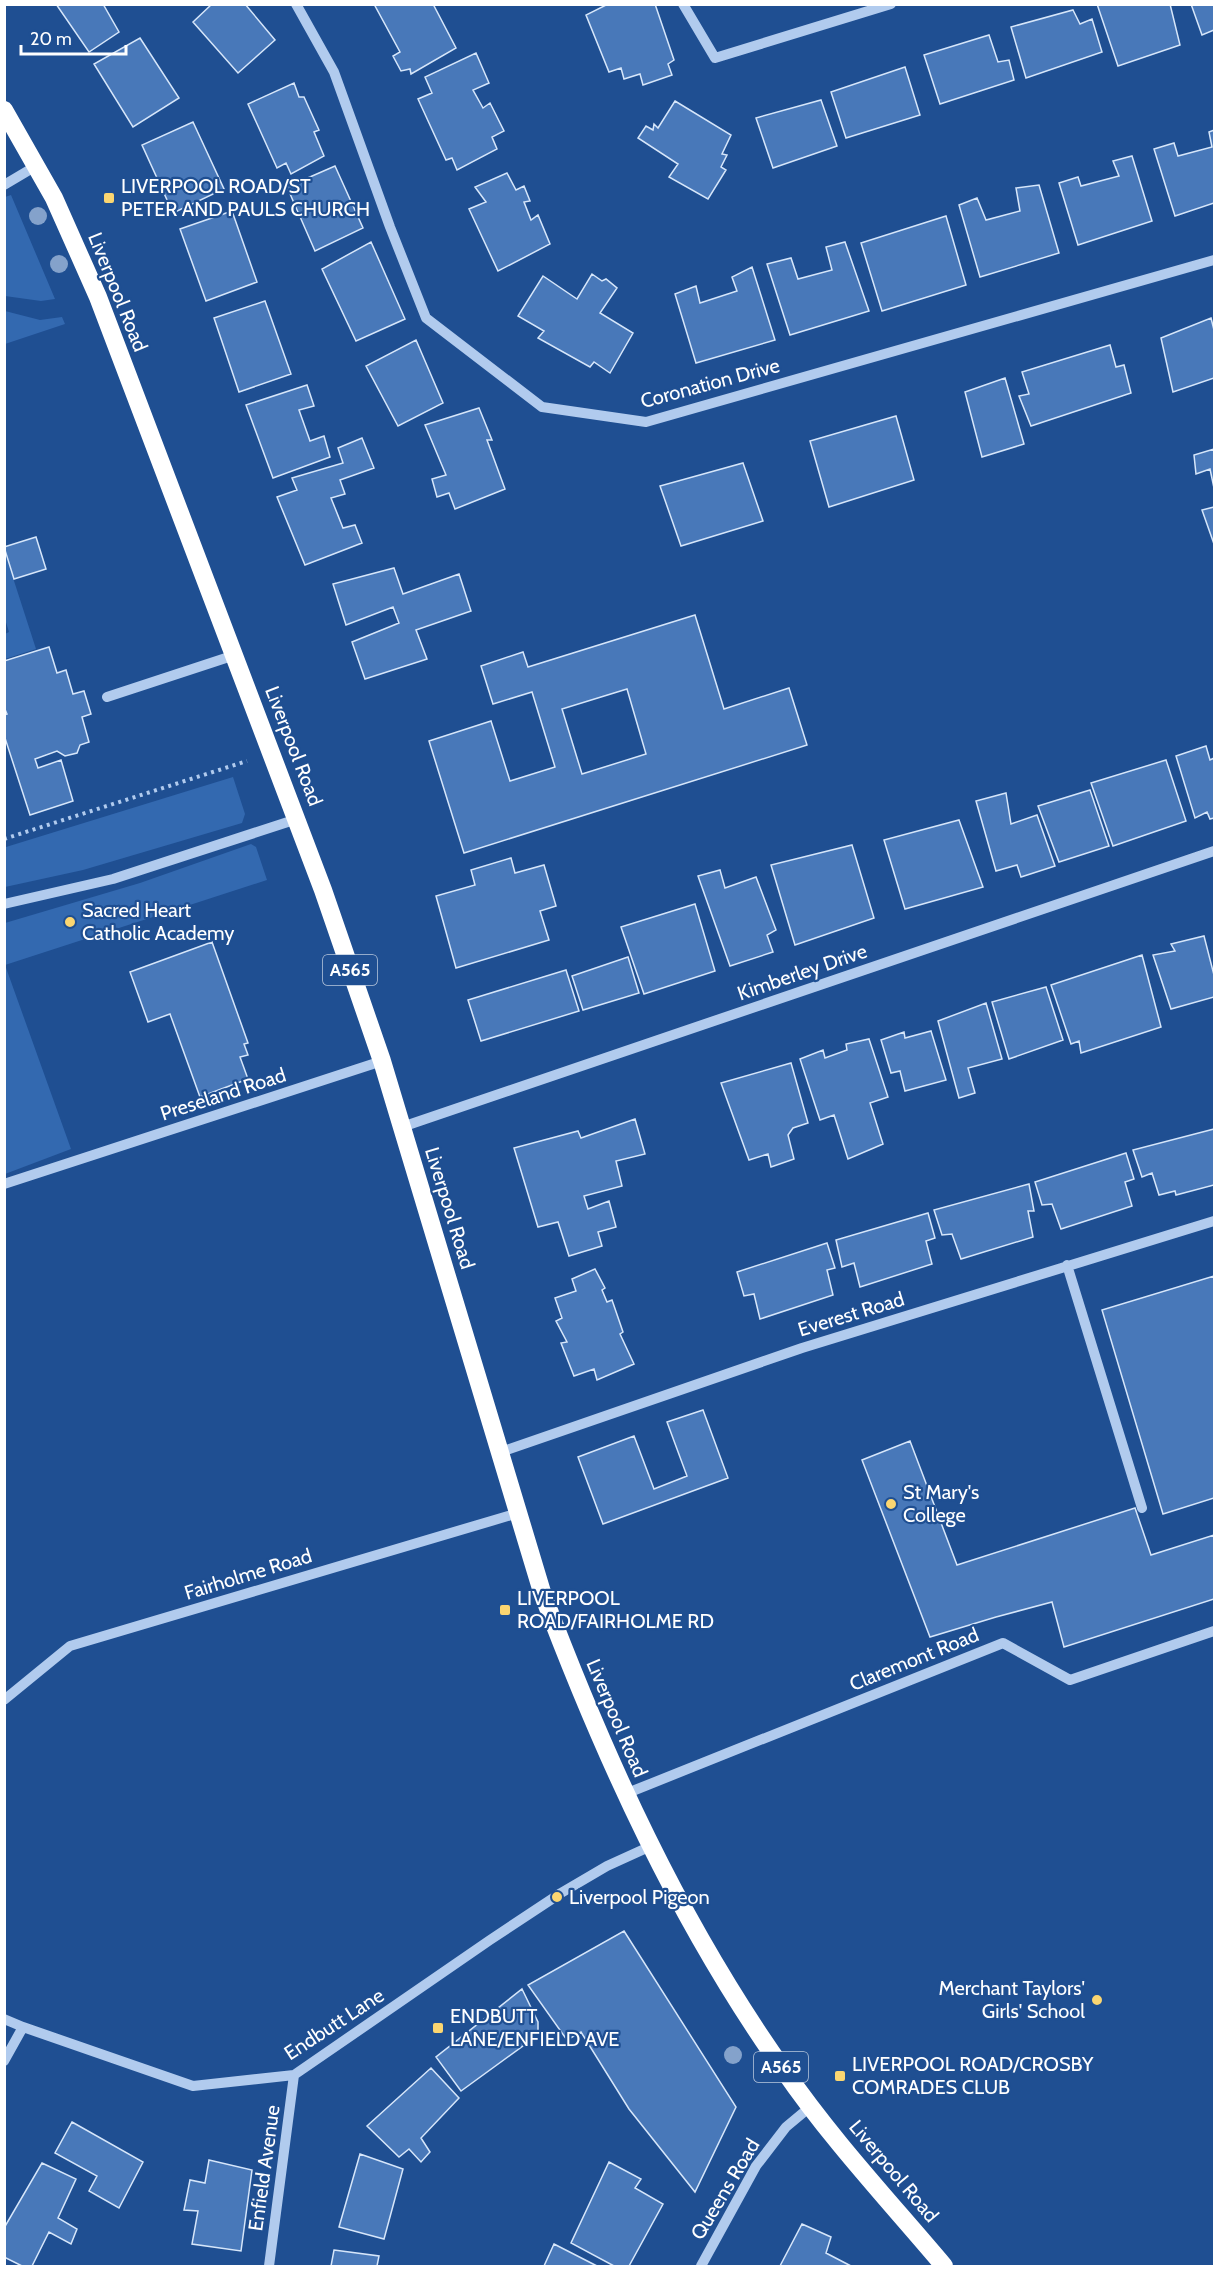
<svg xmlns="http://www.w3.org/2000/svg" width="1219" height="2271" font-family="Cabin,sans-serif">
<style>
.green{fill:#3369b0}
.building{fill:#4878b9;stroke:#d6e6fa;stroke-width:1.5;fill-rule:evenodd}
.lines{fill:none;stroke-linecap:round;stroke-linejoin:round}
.path{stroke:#b1cbee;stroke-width:4;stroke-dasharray:3 4.5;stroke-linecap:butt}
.minor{stroke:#b1cbee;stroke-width:10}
.highway{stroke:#fff;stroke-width:18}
.tree{fill:#84a2cb}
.poi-dot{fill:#fbd671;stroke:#1f4f92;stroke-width:2}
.labels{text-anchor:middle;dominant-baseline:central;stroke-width:4.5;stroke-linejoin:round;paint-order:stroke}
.shield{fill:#1f4f92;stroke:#bccade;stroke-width:1.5}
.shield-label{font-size:18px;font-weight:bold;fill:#fff}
.poi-label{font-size:20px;fill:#fff;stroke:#1f4f92;text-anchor:start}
.street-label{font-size:20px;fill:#fff;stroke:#1f4f92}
</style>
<rect width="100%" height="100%" fill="#1f4f92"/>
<path class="green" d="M11 195 55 299 41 301 5 296V197Z
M5 311 40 320 62 317 65 324 5 344Z
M4 550 36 649 5 659V634L9 632 5 619Z
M233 777 245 814 242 823 83 870 5 887 4 848 6 847Z
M251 844 256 847 267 880 5 965 71 1149 5 1174V923L140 883Z"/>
<path class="building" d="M56 4H103L119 32 89 52Z
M212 4H245L275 40 238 73 193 22Z
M374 4H433L456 48 411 74 410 69 401 71 393 56 400 52Z
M608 4H655L674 60 668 64 672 75 643 85 640 74 624 79 621 68 609 72 586 15Z
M1097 4H1170L1180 45 1118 66Z
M1191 4H1214V30L1202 35Z
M1073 10 1080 24 1092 19 1102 52 1026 78 1011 27Z
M989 35 998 62 1009 60 1014 80 940 104 924 55Z
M140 38 179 98 133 127 94 64Z
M476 53 489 83 473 90 483 108 490 103 504 131 492 137 497 149 457 170 452 158 446 160 418 99 432 93 425 77Z
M905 67 920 115 846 138 831 92Z
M294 83 299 97H304L319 130 314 132 324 156 291 174 286 163 277 168 248 104Z
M821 100 837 146 773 168 756 118Z
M675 101 731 135 722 154 727 155 721 167 726 170 708 199 669 177 678 164 638 138 646 126 653 130 654 124 658 128Z
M193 122 224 189 173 213 142 145Z
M1214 130V203L1175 216 1154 149 1174 143 1178 156 1212 147 1209 132Z
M1132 156 1152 221 1078 245 1059 183 1078 177 1081 186 1119 176 1113 161Z
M335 166 363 228 315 251 287 187Z
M507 173 516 190 524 186 530 201 524 202 531 220 538 215 550 244 498 271 469 209 486 202 475 187Z
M1039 185 1059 253 980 277 959 205 977 198 986 220 1020 211 1016 188Z
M232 211 257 282 206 301 180 229Z
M946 216 966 285 882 311 861 243Z
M371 242 405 319 356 341 322 269Z
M845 242 869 311 790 335 767 264 791 258 798 279 832 270 826 247Z
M752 267 775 340 696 363 675 294 696 286 700 303 737 291 732 277Z
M592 274 602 281 606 279 617 288 600 313 633 333 610 373 594 362 590 367 538 338 544 331 518 316 543 276 577 299Z
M265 301 291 374 239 392 214 318Z
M1211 318 1214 330V378L1173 392 1161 338Z
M416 340 443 403 398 426 366 366Z
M1110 345 1116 367 1124 365 1131 393 1031 426 1019 396 1029 394 1022 372Z
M1005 378 1024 444 982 457 965 392Z
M307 385 314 406 299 410 310 441 324 436 330 457 273 478 246 405Z
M479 408 492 440H487L505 489 455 509 449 493 437 497 432 479 446 475 425 425Z
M896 416 914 480 829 507 810 441Z
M362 438 374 468 340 480 345 494 331 498 343 528 355 525 362 543 305 565 277 497 297 490 292 478 343 463 338 448Z
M1214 449V488L1210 469 1196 474 1194 455Z
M743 463 763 521 681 546 660 486Z
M1214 507V544L1202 510Z
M36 537 46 569 14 579 4 547Z
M394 568 403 594 459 574 471 611 416 630 427 659 365 679 352 642 399 623 393 607 346 625 333 584Z
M695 615 724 709 789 688 807 745 464 853 429 741 491 721 510 781 555 767 532 692 493 704 481 666 523 652 528 667ZM627 689 646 754 582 774 562 709Z
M49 647 57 673 66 670 73 694 84 691 91 714 82 717 89 742 80 745 77 753 65 756 57 751 35 759 38 768 61 760 73 801 30 815 4 735V715L7 714 4 707V661Z
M1206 746 1210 760 1214 758V818L1210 819 1207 812 1195 818 1176 756Z
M1166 760 1186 821 1113 846 1091 783Z
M1090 790 1109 846 1059 862 1038 806Z
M1006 793 1011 824 1037 815 1055 866 1021 877 1017 865 996 871 976 801Z
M959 820 983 887 905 909 884 840Z
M852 845 874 918 795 945 771 865Z
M511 858 515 873 544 865 556 906 540 911 549 940 456 968 436 896 475 885 471 870Z
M720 870 725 888 756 877 776 930 767 935 773 952 730 966 698 876Z
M695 904 715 971 644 994 621 927Z
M1204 936 1214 975V997L1171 1009 1153 955 1175 951 1171 944Z
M212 942 248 1043 244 1044 248 1055 240 1057 248 1079 200 1097 170 1014 148 1022 130 972Z
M1142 955 1161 1027 1081 1053 1079 1041 1071 1044 1051 985Z
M628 957 639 993 583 1010 572 976Z
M566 970 579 1011 481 1041 468 1000Z
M1046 987 1063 1040 1009 1059 992 1002Z
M986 1003 1002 1059 968 1068 975 1093 959 1098 938 1021Z
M931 1031 946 1080 905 1091 900 1071 891 1073 881 1040 904 1032 905 1038Z
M869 1039 888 1097 870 1103 883 1144 848 1159 834 1115 820 1120 800 1059 823 1050 825 1058 847 1050 846 1044Z
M791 1063 808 1123 793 1128 788 1135 794 1159 771 1167 768 1154 749 1160 721 1083Z
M635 1119 645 1154 616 1161 622 1186 584 1196 588 1209 609 1201 616 1227 598 1232 602 1246 569 1256 558 1222 538 1227 514 1148 578 1131 581 1138Z
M1214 1129V1185L1176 1195 1175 1191 1159 1195 1152 1173 1142 1177 1133 1150Z
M1126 1153 1134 1179 1125 1182 1132 1206 1061 1229 1052 1204 1042 1205 1035 1182Z
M1029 1184 1034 1211H1028L1033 1237 961 1259 952 1234 942 1235 934 1210Z
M928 1213 935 1238 926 1241 932 1264 860 1287 854 1263 842 1267 836 1240Z
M827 1243 835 1268 827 1270 833 1295 760 1319 754 1294 744 1296 737 1272Z
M595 1269 605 1288 602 1290 607 1302 612 1300 623 1332 620 1334 634 1364 597 1380 594 1369 574 1376 561 1343 567 1342 556 1321 562 1318 555 1298 576 1291 572 1279Z
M1214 1276V1498L1163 1514 1102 1310Z
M703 1410 728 1478 603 1524 578 1457 634 1436 654 1489 687 1476 667 1422Z
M910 1441 957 1565 1135 1508 1151 1555 1214 1535V1599L1064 1647 1052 1602 996 1617 930 1637 862 1460Z
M624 1931 736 2107 695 2192 629 2109 581 2032 567 2040 528 1985Z
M522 1989 538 2022V2035L461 2091 436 2057Z
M431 2068 459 2098 421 2138 430 2152 421 2162 409 2149 399 2157 367 2126Z
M72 2122 143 2162 119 2208 89 2191 97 2176 55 2153Z
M360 2154 403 2169 384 2239 339 2227Z
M209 2160 252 2170 241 2251 192 2244 198 2211 184 2210 190 2180 205 2183Z
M609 2162 641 2179 635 2188 663 2204 629 2266H614L571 2243Z
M42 2163 76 2179 58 2218 77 2229 71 2244 49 2232 32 2266H22L4 2257V2228Z
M802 2224 831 2237 826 2253 851 2266H780Z
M554 2244 597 2266H544Z
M334 2250 379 2256 377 2266H331Z"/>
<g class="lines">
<path class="path" d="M4 839 247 761"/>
<path class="minor" d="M296 4 334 72 390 227 426 318 542 407 646 422 1214 260
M683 4 715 58 891 4
M4 185 36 166
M107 697 235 655
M4 904 113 879 297 819
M402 1127 1214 851
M4 1184 382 1061
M1067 1265 1142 1508
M501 1452 802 1348 1214 1221
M4 1700 70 1646 518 1513
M625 1794 1003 1643 1070 1680 1214 1631
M4 2019 23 2027 193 2086 294 2075 490 1940 561 1893 607 1866 651 1846
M4 2061 23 2027
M269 2266 294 2075
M701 2266 756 2166 786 2127 810 2107"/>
<path class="highway" d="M4 110 54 198 98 297 323 890 382 1061 542 1592C605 1759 679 1922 783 2069 831 2139 890 2202 944 2266"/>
</g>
<g class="tree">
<circle cx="38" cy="216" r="9"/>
<circle cx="59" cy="264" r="9"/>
<circle cx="733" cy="2055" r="9"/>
</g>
<g class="poi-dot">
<rect x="103" y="192" width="12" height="12" rx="3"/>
<circle cx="70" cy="922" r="6"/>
<circle cx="891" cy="1504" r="6"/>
<rect x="499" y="1604" width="12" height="12" rx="3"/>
<circle cx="557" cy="1897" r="6"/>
<circle cx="1097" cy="2000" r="6"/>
<rect x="432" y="2022" width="12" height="12" rx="3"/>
<rect x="834" y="2070" width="12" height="12" rx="3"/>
</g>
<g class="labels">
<g class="shield">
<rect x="323" y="955" width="54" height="30" rx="4.5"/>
<rect x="754" y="2052" width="54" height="30" rx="4.5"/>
</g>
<g class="shield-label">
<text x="350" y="970">A565</text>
<text x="781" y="2067">A565</text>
</g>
<g class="poi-label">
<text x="121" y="186">LIVERPOOL ROAD/ST<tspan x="121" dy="23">PETER AND PAULS CHURCH</tspan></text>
<text x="82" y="910">Sacred Heart<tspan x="82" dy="23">Catholic Academy</tspan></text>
<text x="903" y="1492">St Mary's<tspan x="903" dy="23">College</tspan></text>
<text x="517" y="1598">LIVERPOOL<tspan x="517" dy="23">ROAD/FAIRHOLME RD</tspan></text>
<text x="569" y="1897">Liverpool Pigeon</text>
<text x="1085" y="1988" text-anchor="end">Merchant Taylors'<tspan x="1085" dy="23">Girls' School</tspan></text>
<text x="450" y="2016">ENDBUTT<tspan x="450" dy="23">LANE/ENFIELD AVE</tspan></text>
<text x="852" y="2064">LIVERPOOL ROAD/CROSBY<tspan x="852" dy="23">COMRADES CLUB</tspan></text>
</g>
<g class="street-label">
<text transform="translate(118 292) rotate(68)">Liverpool Road</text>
<text transform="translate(710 383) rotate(-15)">Coronation Drive</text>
<text transform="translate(294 746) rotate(69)">Liverpool Road</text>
<text transform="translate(802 972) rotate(-19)">Kimberley Drive</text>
<text transform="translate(223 1094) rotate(-18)">Preseland Road</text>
<text transform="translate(450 1208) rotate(73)">Liverpool Road</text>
<text transform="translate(851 1314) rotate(-17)">Everest Road</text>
<text transform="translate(248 1574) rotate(-17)">Fairholme Road</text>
<text transform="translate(914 1659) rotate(-22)">Claremont Road</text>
<text transform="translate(617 1718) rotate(67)">Liverpool Road</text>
<text transform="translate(334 2024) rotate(-33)">Endbutt Lane</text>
<text transform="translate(264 2168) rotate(-82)">Enfield Avenue</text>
<text transform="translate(894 2171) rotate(50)">Liverpool Road</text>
<text transform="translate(725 2189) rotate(-59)">Queens Road</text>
</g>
</g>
<rect width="1219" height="2271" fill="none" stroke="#ffffff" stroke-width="12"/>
<path d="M21 45v9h105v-9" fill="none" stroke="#ffffff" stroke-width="3"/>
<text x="30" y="45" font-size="18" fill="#ffffff" stroke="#1f4f92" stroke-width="4.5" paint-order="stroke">20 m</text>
</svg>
